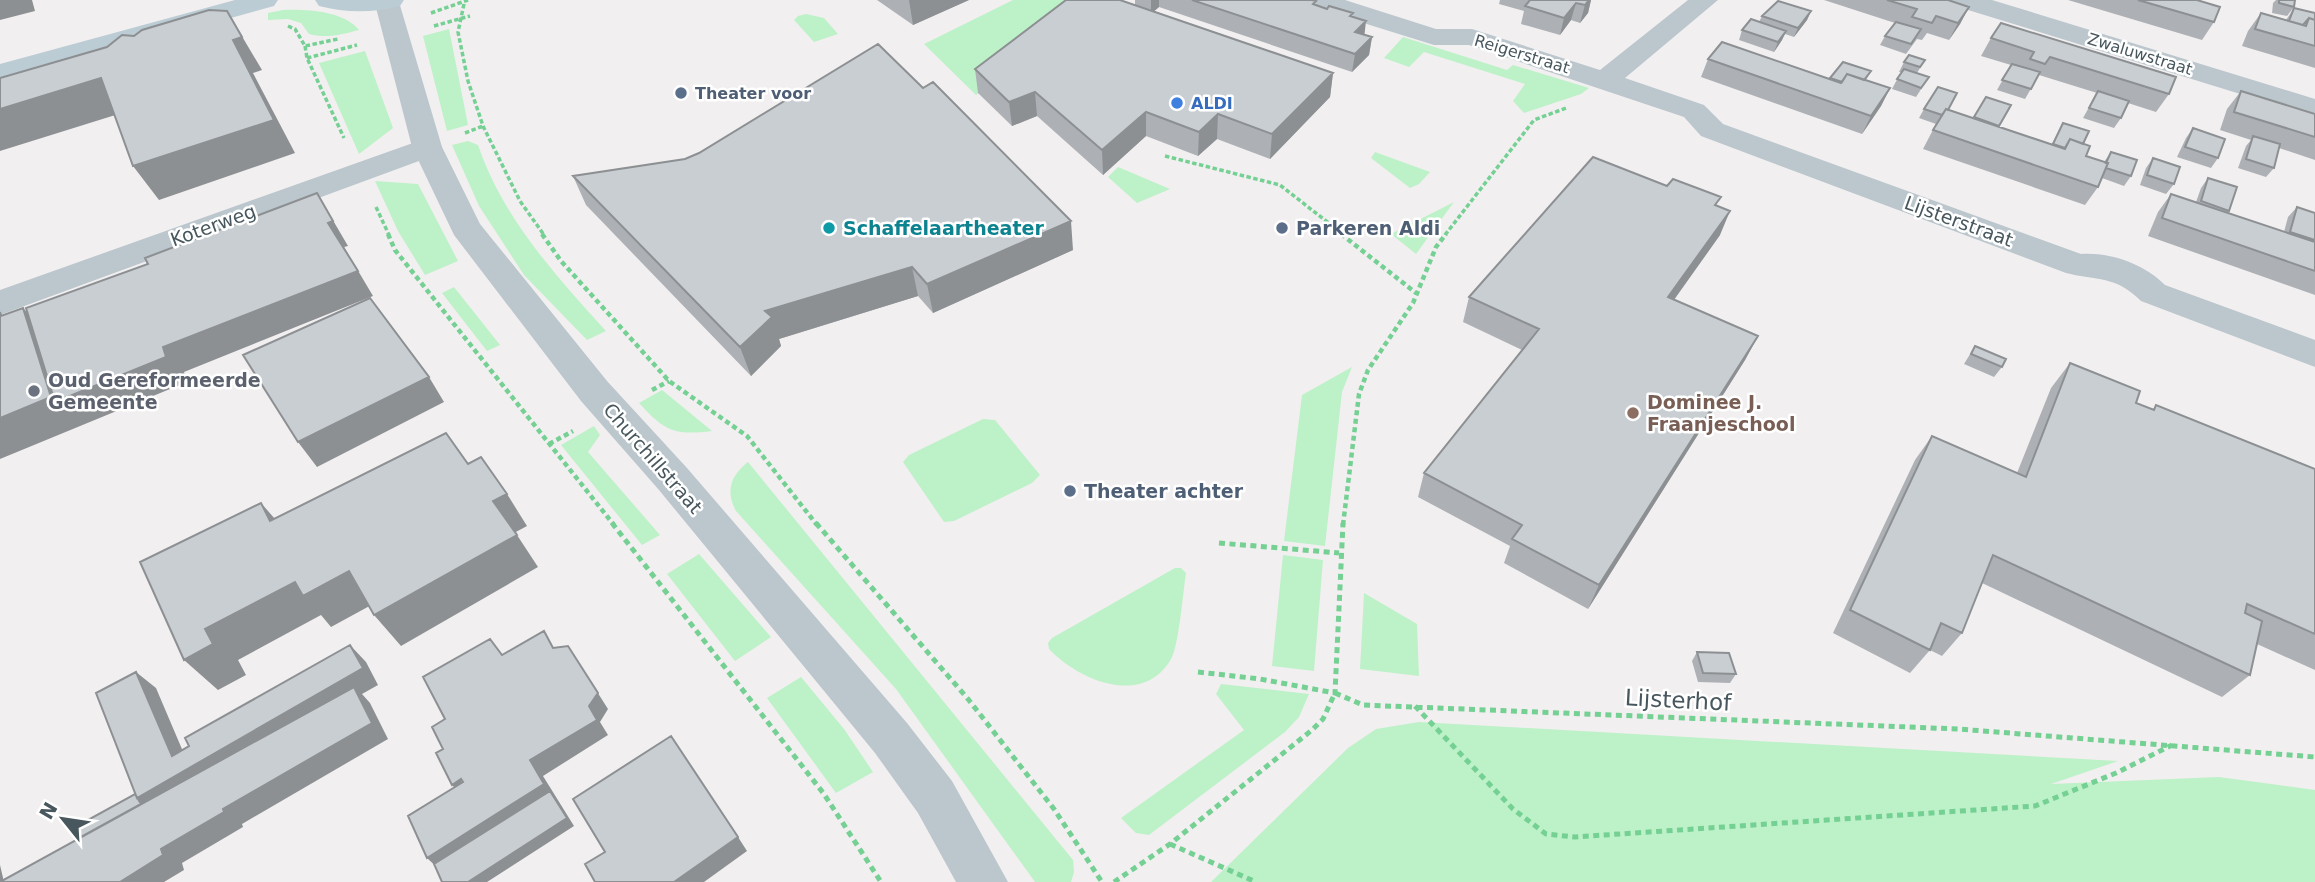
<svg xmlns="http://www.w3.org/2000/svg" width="2315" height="882" font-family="'DejaVu Sans',sans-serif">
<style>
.green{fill:#bdf1c8}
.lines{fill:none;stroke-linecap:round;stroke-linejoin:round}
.path-far2{stroke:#74d093;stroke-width:3.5;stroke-dasharray:4.5 2.5;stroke-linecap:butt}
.path-far1{stroke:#74d093;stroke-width:4.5;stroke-dasharray:5 3.5;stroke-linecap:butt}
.path{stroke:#74d093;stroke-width:5;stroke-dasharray:6 4.5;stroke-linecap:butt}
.minor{fill:#bbc7cd;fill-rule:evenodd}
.tertiary{fill:#bbc7cd;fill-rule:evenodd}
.secondary{fill:#bcccd4;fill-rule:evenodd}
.wall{fill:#adb1b5}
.shaded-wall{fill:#8d9093}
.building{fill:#c9ced2;stroke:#8d9093;stroke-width:2}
.service-dot{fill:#5c6f8a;stroke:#fff;stroke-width:2.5}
.shop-dot{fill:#3f7fe0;stroke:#fff;stroke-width:2.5}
.culture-dot{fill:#0f9aa8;stroke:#fff;stroke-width:2.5}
.worship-dot{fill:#6b7280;stroke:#fff;stroke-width:2.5}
.education-dot{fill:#8d6e63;stroke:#fff;stroke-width:2.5}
.labels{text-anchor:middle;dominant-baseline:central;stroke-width:5;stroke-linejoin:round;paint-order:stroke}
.far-street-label{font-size:16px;fill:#47575d;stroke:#fff}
.far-service-label{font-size:16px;font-weight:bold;fill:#4e5e75;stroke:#fff;text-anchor:start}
.far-shop-label{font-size:16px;font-weight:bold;fill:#366cbe;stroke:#fff;text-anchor:start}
.street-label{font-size:19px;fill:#47575d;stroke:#fff}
.culture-label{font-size:19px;font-weight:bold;fill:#0d838f;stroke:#fff;text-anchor:start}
.service-label{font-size:19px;font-weight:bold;fill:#4e5e75;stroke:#fff;text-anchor:start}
.worship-label{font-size:19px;font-weight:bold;fill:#5b616d;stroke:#fff;text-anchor:start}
.education-label{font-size:19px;font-weight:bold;fill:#785e54;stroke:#fff;text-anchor:start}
.near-street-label{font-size:23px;fill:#47575d;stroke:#fff}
</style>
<rect width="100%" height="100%" fill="#f2eff0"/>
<path class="green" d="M1013 0H1098L976 95 924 44Z
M283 10C306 9 344 11 359 30 343 34 327 39 309 34L301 23 288 19 268 20V13Z
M806 14 824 18 838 34 814 42 794 20 798 16Z
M449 29 468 125 447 131 423 36Z
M1403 37 1507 70 1513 65 1589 88 1581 94 1524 113 1513 101 1525 84 1424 52 1409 67 1384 58Z
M365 51 393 128 359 154 319 63Z
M468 141 478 145C503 218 555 275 606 331L587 340 524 275 479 206 452 145Z
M1375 152 1430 172 1419 184 1410 188 1371 158Z
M1118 167 1170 189 1137 203 1108 177Z
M375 181 418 184 458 261 425 275 398 231Z
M1454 202 1416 254 1391 234Z
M454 287 500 345 487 351 442 293Z
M1352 367 1342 392 1325 546 1284 541 1302 395Z
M662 390 712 431C673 436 664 430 639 403Z
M983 419 995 420 1040 475 1032 483 954 521 944 522 903 462 909 455Z
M594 426 600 435 588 452 660 535 642 545 561 445Z
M748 462 1073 860 1074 872 1071 882H1035L896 689 736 511C725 491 731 475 748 462Z
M699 554 771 637 735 661 667 574Z
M1283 555 1323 560 1314 671 1272 666Z
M1175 568H1181L1186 573C1183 592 1179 645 1171 659 1143 708 1078 680 1049 649L1048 643 1052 638Z
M1364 593 1417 624 1419 676 1360 669Z
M801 677 844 729 873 772 836 793 767 698Z
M1221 684 1309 694 1299 717 1285 732 1149 835 1136 833 1121 818 1244 730 1216 694Z
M1419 722 2118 761 2051 784 2219 777 2315 790V882H1211L1348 748 1376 729Z"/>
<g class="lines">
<path class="path-far2" d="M464 4 458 32 468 81 483 126 520 201 544 235
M431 13 468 0
M288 26 295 29 305 46 338 39
M434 26 470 16
M305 46 307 58 344 138
M307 58 357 45
M465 133 483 126
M1165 156 1280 185 1344 235
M376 207 389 235
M1445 235 1534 120 1566 108"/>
<path class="path-far1" d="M388 234 395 250 614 525
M542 234 561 261 669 381 747 436 817 525
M1341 234 1416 293
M652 390 669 381
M549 444 573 431
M1343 525 1359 394 1368 370 1413 303 1436 247 1446 234"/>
<path class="path" d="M612 523 824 794 881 882
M816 523 968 699 1054 809 1102 882
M1219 543 1339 553
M1198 672 1260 679 1335 693 1343 523
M1415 706 1513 809 1546 834 1575 837 2035 806 2116 773 2172 745
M1170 844 1256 882
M1114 882 1170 844 1312 730 1323 719 1335 693 1363 705 1958 729 2315 757"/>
<path class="minor" d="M1305 0H1345L1436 29H1472L1600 70 1688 0H1718L1625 78 1704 105 1723 124 2081 254C2111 252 2144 264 2165 285L2315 340V367L2141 301C2115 275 2097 281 2066 273L1701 136 1684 117 1469 45H1434L1309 6Z
M1951 0H1992L2315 99V117L1955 6Z
M427 138 438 140 442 147 438 154 0 315V290Z"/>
<path class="tertiary" d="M374 0 399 2 442 147 480 224 607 381 687 468 907 723 952 781 1008 882H956L918 813 875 753 659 490 581 401 454 235 412 147Z"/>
<path class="secondary" d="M235 0H278L274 6 0 82V64Z
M315 0H404L400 6C373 13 346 13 319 6Z"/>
</g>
<path class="wall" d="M877 0H969L913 25Z
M1135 0H1312L1316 5 1352 17 1364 35 1372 37 1369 55 1352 72 1159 7 1154 11 1333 73 1330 97 1270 159 1217 139 1198 156 1146 136 1103 175 1037 116 1012 126 978 93 975 69 1135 5Z
M1500 0H1591L1588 13 1580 23 1571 20 1560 35 1521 24 1524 11 1499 4Z
M1824 0H1948L1969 7 1960 24 1949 40 1927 33 1922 40 1917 39 1906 54 1880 45 1885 36 1895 23Z
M2068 0H2197L2214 22 2202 40Z
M2276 0H2295L2294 7 2287 16 2272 13 2273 3Z
M2294 8 2315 13V68L2242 46 2248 31 2261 13 2286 20Z
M1811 11 1807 20 1794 37 1785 34 1782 40 1774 52 1739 40 1742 30 1759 22 1762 16Z
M1991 38 2169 94 2156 112 2128 103 2121 118 2114 128 2083 118 2097 93 2039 75 2025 99 1997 90 2011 65 1981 56Z
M1708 59 1830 79 1871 71 1866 80 1890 88 1881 106 1862 134 1701 77Z
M1925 60 1917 73 1929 77 1916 97 1892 89 1901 72H1899L1904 62Z
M2241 91 2315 114V160L2279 148 2274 168 2266 177 2238 168 2246 146 2251 140 2220 130 2227 109Z
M1924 109 1948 110 2052 144 2063 123 2083 144 2086 156 2104 162 2111 152 2131 176 2124 186 2102 178 2098 187 2085 205 1923 149 1936 124 1919 118Z
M2193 128 2218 158 2211 168 2177 157 2186 138Z
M2153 158 2174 184 2166 194 2140 185 2146 168Z
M573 176 1073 250 933 313 918 296 779 339 781 346 751 376 586 205Z
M2208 178 2229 211 2228 213 2284 232 2288 217 2297 207 2315 213V295L2148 236 2158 212 2171 194 2196 202 2201 188Z
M1717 205 1720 235 1674 300 1758 336 1745 360 1588 609 1504 563 1510 546 1418 497 1424 473 1522 350 1463 322 1469 297Z
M1975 346 2002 367 1994 377 1964 364Z
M2070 363 2136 403 2153 409 2156 405 2315 469V670L2257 644 2250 675 2222 697 1982 583 1962 633 1942 656 1930 650 1910 673 1833 633 1915 460 1932 436 2017 473 2051 388Z
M1697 652 1736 674 1730 683 1698 682 1692 661Z"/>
<path class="shaded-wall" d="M0 0H32L35 11 0 20Z
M909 0H969L913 25Z
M1151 0H1159V7L1151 14Z
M1589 0H1591L1588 13 1580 23 1585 5Z
M1576 3 1571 20 1560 35 1564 18Z
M1969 7 1960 24 1949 40 1958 23Z
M227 11 262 70 253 73 295 153 159 200 133 166 233 40Z
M1811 11 1807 20 1794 37 1798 28Z
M1366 21 1364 39 1355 32Z
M1786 31 1782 40 1774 52 1778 42Z
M1372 37 1369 55 1352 72 1355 54Z
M1333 73 1330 97 1270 159 1272 134Z
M101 78 125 112 0 151V109Z
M1890 88 1881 106 1862 134 1871 116Z
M1035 92 1037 116 1012 126 1009 102Z
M1146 112V136L1103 175 1102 150Z
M1218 114 1217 139 1198 156 1199 132Z
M317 193 348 246 344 247 373 296 184 372 187 382 0 459V418L23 308 50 337 163 347 328 223Z
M1730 211 1720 235 1658 322 1668 297Z
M1071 221 1073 250 933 313 927 284Z
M912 267 918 296 779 339 781 346 751 376 740 347 765 311Z
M1758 336 1745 360 1588 609 1599 585Z
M429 377 444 402 317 467 298 442Z
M507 494 527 526 514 533 493 501Z
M261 503 289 535 270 521Z
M517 535 538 567 401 646 374 615Z
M349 571 375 603 331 627 321 615 238 660 246 675 218 690 184 660 205 629 295 582Z
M350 645 366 662 378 685 362 694 370 703 388 739 242 824 243 827 182 863 184 870 164 882H120L161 849 156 821 137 798 172 756 136 672 156 688 190 768Z
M568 646 608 709 600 722 608 735 543 776 574 826 487 882H468L442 872 427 858 589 706Z
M461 779 467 800 452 785Z
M738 837 747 851 704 882H674Z
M0 865 4 882H0Z"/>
<path class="building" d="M1066 0H1120L1333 73 1272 134 1218 114 1199 132 1146 112 1102 150 1035 92 1009 102 975 69Z
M1192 0H1312L1316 1 1313 4 1327 9 1329 6 1353 13 1350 16 1366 21 1355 32 1372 37 1355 54Z
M1530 0H1589L1585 5 1576 3 1564 18 1525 6Z
M1887 0H1948L1969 7 1958 23 1936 16 1932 23 1912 17 1917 9Z
M2138 0H2197L2220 7 2214 22Z
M2279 0H2295L2294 7 2279 3Z
M1778 1 1811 11 1798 28 1762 16Z
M2294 8 2315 13V20L2309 18 2303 25 2289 21Z
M209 10 227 11 242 37 233 40 274 120 133 166 101 78 0 109V78L107 47 122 35 134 36 142 30Z
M2261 13 2306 26 2309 18 2315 20V46L2255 29Z
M1751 19 1786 31 1778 42 1742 30Z
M1896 22 1921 29 1911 44 1885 36Z
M2001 23 2176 77 2169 94 2050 57 2045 64 2030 59 2034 52 1991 38Z
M1722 42 1841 83 1847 74 1890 88 1871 116 1708 59Z
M878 44 923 88 933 82 1071 221 927 284 912 267 765 311 772 317 740 347 573 176 685 159 699 153Z
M1909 55 1925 60 1920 67 1904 62Z
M1843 62 1871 71 1864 80 1847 74 1842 82 1830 78Z
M2012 64 2040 72 2031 89 2002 80Z
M1904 69 1929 77 1921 88 1897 79Z
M1938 87 1957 93 1948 110 1946 109 1942 115 1924 109Z
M2098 91 2129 101 2121 118 2089 108Z
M2241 91 2315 114V137L2234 112Z
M1986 97 2011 105 1999 126 1974 117Z
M1946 109 2065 149 2070 139 2090 146 2086 156 2108 163 2098 187 1933 130Z
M2063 123 2089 131 2083 144 2070 139 2065 148 2053 144Z
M2193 128 2225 139 2218 158 2185 147Z
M2253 136 2280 144 2274 168 2246 159Z
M2111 152 2137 160 2131 176 2106 168 2108 163H2106Z
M1593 157 1667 186 1673 179 1721 197 1715 205 1730 211 1668 297 1758 336 1599 585 1512 539 1522 525 1424 473 1539 329 1469 297Z
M2153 158 2180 167 2174 184 2147 175Z
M2208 178 2237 187 2229 211 2201 201Z
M317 193 333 221 328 223 358 271 163 347 166 357 55 402 26 308 148 264 145 258Z
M2171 194 2315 242V271L2162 218Z
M2297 207 2315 213V240L2290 232Z
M370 298 429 377 298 442 243 355Z
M23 308 51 397 0 418V312L1 316Z
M1975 346 2006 359 2002 367 1971 354Z
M2070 363 2140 391 2136 403 2154 410 2156 405 2315 469V634L2247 604 2245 613 2262 621 2250 675 1993 555 1962 633 1941 623 1930 650 1850 610 1932 436 2026 477Z
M446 433 468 464 481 457 507 494 493 501 517 535 374 615 349 571 303 596 295 582 205 629 213 644 184 660 140 562 261 503 270 521Z
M544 631 553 648 568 646 598 693 589 706 597 720 530 760 544 784 427 858 408 816 463 782 461 779 452 785 436 753 443 749 432 727 445 719 423 677 490 639 502 655Z
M350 645 363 668 137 798 96 693 136 672 172 756 189 746 185 738Z
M1697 652 1729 653 1736 674 1703 673Z
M354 687 372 723 223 809 224 812 161 849 163 855 120 882H0Z
M671 736 738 837 674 882H595L585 864 605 852 573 799Z
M550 791 567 818 468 882H442L434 864Z
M135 794 141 804 81 837 77 826Z"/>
<g class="service-dot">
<circle cx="681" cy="93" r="7"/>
<circle cx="1282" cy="228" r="7"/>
<circle cx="1070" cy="491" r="7"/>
</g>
<circle class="shop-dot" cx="1177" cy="103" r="7"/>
<circle class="culture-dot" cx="829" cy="228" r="7"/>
<circle class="worship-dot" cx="34" cy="391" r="7"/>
<circle class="education-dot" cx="1633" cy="413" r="7"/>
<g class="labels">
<g class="far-street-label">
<text transform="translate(1522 54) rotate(17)">Reigerstraat</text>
<text transform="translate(2140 54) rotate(17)">Zwaluwstraat</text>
</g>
<g class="far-service-label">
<text x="695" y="93">Theater voor</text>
</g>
<g class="far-shop-label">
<text x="1191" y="103">ALDI</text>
</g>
<g class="street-label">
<text transform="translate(1959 221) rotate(20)">Lijsterstraat</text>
<text transform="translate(213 225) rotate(-20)">Koterweg</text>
<text transform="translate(653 458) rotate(49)">Churchillstraat</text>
</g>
<g class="culture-label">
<text x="843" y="228">Schaffelaartheater</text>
</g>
<g class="service-label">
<text x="1296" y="228">Parkeren Aldi</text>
<text x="1084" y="491">Theater achter</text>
</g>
<g class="worship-label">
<text x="48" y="380">Oud Gereformeerde<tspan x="48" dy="22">Gemeente</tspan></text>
</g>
<g class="education-label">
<text x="1647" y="402">Dominee J.<tspan x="1647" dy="22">Fraanjeschool</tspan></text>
</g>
<g class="near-street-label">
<text transform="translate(1678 700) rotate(3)">Lijsterhof</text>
</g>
</g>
<g transform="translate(63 819) rotate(300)" stroke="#ffffff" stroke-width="5" paint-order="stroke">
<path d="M0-5L12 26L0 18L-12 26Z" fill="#47575d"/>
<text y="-10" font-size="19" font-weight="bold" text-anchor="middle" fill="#47575d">N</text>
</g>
</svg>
